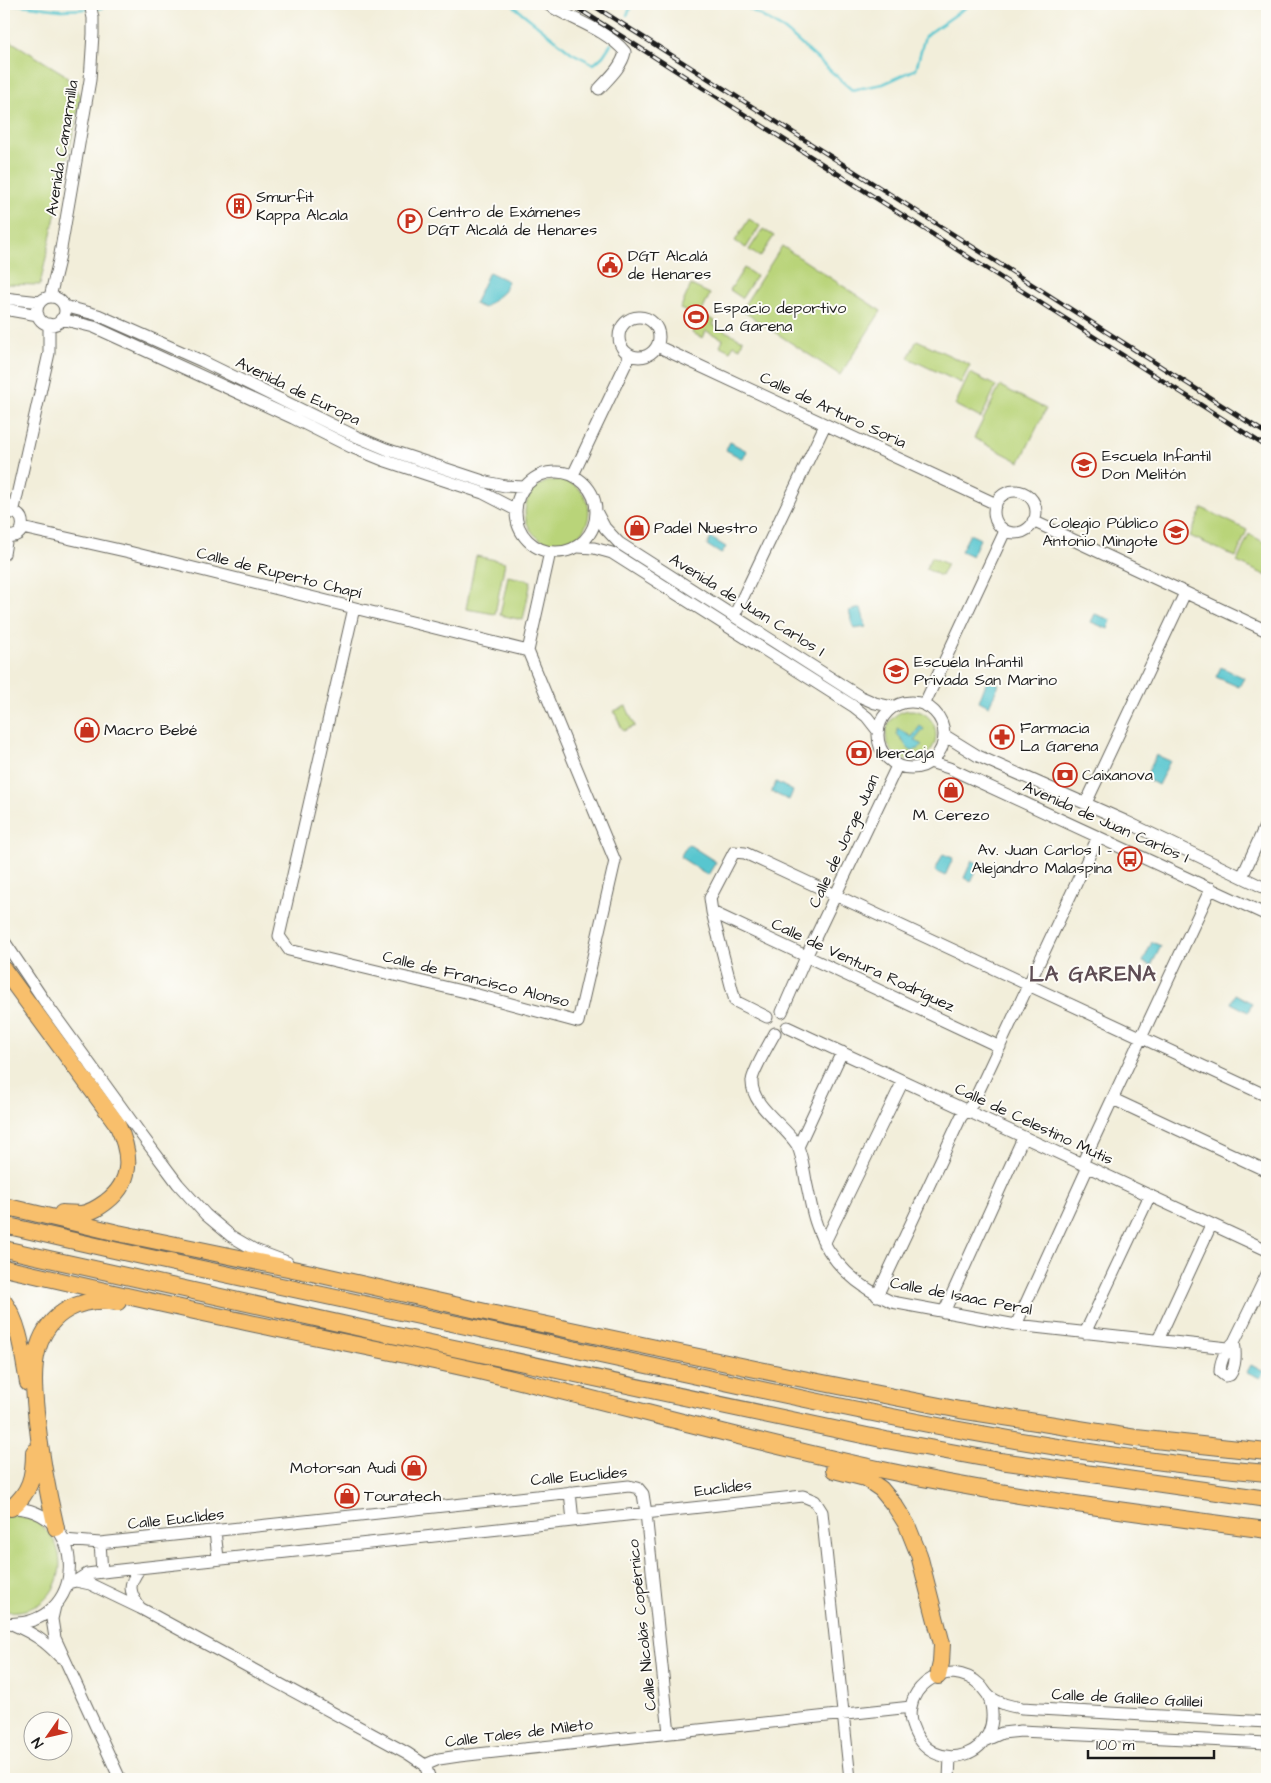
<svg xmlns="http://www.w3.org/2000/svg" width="1271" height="1783" font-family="'Architects Daughter',sans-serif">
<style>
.green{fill:#b9d479;stroke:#6a784a}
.water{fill:#59c6cf;stroke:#3a7176}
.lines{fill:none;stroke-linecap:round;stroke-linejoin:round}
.stream{stroke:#59c6cf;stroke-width:2.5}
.minor-casing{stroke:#67665e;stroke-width:13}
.highway-casing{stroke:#67665e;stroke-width:18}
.minor{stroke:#fff;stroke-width:11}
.highway{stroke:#f8bf6c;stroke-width:16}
.rail-casing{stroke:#1c1c1c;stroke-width:4.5}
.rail{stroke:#fdfcf7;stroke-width:2.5;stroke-dasharray:8;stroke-linecap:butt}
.labels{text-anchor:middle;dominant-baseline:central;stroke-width:4;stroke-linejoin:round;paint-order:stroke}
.street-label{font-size:16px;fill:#1c1c1c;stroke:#fdfcf7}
.poi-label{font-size:16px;fill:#1c1c1c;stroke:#fdfcf7;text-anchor:start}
.district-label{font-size:21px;font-weight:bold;letter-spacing:1px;fill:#5e4d54;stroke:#fdfcf7}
</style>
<rect width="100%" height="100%" fill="#fdfcf7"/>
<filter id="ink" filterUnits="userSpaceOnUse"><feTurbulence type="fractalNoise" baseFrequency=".02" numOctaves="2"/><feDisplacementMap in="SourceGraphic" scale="10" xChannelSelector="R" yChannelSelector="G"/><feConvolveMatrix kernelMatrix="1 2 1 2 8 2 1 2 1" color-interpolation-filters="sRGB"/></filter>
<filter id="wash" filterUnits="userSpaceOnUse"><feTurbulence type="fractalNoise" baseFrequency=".0096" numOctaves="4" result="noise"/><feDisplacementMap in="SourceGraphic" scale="20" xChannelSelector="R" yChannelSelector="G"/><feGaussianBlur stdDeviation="1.12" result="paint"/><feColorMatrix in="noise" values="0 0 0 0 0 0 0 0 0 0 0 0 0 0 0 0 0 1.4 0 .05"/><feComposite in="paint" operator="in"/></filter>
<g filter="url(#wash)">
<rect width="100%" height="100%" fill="#f2eeda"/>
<path class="green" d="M4 37 64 74 81 97 40 285 4 284Z
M749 219 760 226 746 248 735 241Z
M763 229 774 236 760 257 749 250Z
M782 246 881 311 840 375 741 310Z
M744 268 756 276 742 298 730 290Z
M691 285 710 294 701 314 715 321 713 325 743 340 740 348 734 345 730 351 720 346 723 339 706 331 703 338 692 333 694 329 687 325V312L680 309Z
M917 340 970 365 961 383 908 358Z
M970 373 996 386 981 418 955 405Z
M1000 386 1046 409 1020 462 974 438Z
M525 512a32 32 0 1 1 64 0a32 32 0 1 1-64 0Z
M1202 508 1247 530 1236 557 1190 536Z
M1249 534 1267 544V576L1237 562Z
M476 556 505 562 495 614 466 609Z
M931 557 947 564 941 576 926 569Z
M508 576 531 581 523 620 500 615Z
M626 706 635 726 623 731 614 711Z
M886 735a25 25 0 1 1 50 0a25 25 0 1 1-50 0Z
M14 1515C82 1524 71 1619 4 1611V1516Z"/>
<path class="water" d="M489 272 508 281 503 292 484 308 474 304Z
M730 442 747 451 743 459 726 450Z
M970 534 980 539 972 556 961 551Z
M711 538 726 547 721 554 707 545Z
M861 608 866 627 854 629 849 611Z
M1095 614 1111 620 1108 629 1091 622Z
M1221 667 1244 678 1239 687 1216 677Z
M988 678 999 684 989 706 979 701Z
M920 726 924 729 915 740 922 745 918 749 911 751C905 747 903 739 897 734V728L912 737Z
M1156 755 1170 761 1158 785 1145 778Z
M776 782 793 791 789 800 771 792Z
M688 844 716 862 708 875 680 857Z
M943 854 953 858 945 876 935 871Z
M972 860 979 864 971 882 964 878Z
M1152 942 1161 946 1151 966 1143 962Z
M1235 994 1252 1003 1248 1012 1231 1003Z
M1251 1365 1264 1372 1260 1378 1247 1372Z"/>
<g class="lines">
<path class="stream" d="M14 4 61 10 87 9
M511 4 572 53 594 64 603 56 611 44
M741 4 785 30 852 90 883 84 916 69 925 36 971 4
M95 8H101L106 4
M627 15 631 7 635 4"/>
</g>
</g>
<g filter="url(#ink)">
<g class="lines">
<g class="minor-casing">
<path id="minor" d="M547 4C572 20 606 29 625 52 622 67 608 79 599 89
M50 297 59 260 90 80 93 34V18L90 4
M37 311a14 14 0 1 1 28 0a14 14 0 1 1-28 0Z
M4 298 40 302
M64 306 98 315 202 361 355 436 386 449 486 482 505 486 524 487
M4 309 38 315
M619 337a20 20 0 1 1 40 0a20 20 0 1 1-40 0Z
M61 319 94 327 293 418 351 447 383 460 483 493 516 510
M657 346 996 504
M516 512a40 40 0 1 1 80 0a40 40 0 1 1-80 0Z
M573 475 630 355
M994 512a21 21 0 1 1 42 0a21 21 0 1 1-42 0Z
M13 513 49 353V324
M597 513 605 528 619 543 859 696 875 703 893 707
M4 515C28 502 29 546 4 534
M1033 521 1267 631
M22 528 129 552 528 651
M578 547 594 548 612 553 853 706 867 717 878 731
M4 554 7 536
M354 608 279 936 289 950 474 994 578 1022 615 861 528 651 550 552
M734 616 825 425
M878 735a33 33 0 1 1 66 0a33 33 0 1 1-66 0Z
M924 705 1005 531
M944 735 978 756 1125 821 1267 889
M930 762 949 768 1267 915
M1086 803 1185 593
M1242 877 1267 822
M712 912 1000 1047
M4 941 45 1002 140 1133 178 1184 206 1215 231 1236 255 1250 287 1262
M782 1012 806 957 897 766
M767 1017 735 1001 712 912 710 898 734 852 745 853 1267 1096
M787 1027 1267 1250
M775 1033C770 1042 752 1073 752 1081 751 1106 785 1125 797 1145 803 1156 804 1173 807 1186 810 1199 812 1213 817 1226 829 1262 858 1287 892 1302L1016 1325 1228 1348
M1113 1099 1267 1171
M798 1147 842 1052
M1082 1164 1211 888
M824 1244 903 1081
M877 1296 961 1117 973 1103 1098 837
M944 1312 1023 1138
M1016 1325 1088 1167
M1085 1333 1150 1195
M1158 1340 1211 1225
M1234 1342C1236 1352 1236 1367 1230 1375L1225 1376 1220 1372C1220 1360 1226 1350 1234 1342L1267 1274
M570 1492 573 1521
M215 1531 218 1558
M64 1540 100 1543 629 1486 638 1488 643 1494 646 1513 669 1733
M100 1543 102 1572
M76 1581 90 1584 140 1608 407 1753 425 1765 439 1759 459 1756 911 1707
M68 1583 76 1581 87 1574 111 1571 803 1496 815 1501 822 1512 850 1779
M55 1606 52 1619 55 1638 120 1779
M140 1608C128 1590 128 1585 140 1568
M4 1623C90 1631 91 1505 8 1508
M14 1625C34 1634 45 1641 60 1657
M988 1695C1011 1756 930 1782 912 1725 908 1715 911 1701 917 1692 925 1681 938 1673 953 1673 962 1674 973 1678 980 1685 984 1689 986 1694 990 1697 1000 1704 1010 1706 1022 1708L1267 1722
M984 1741 1002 1733 1021 1731 1267 1743
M425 1765 430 1779
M949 1779 950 1757"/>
</g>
<g class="highway-casing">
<path id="highway" d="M4 970 117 1124C131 1153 134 1181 106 1202 99 1207 91 1213 81 1214 75 1214 68 1213 62 1213
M4 1206 118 1233 312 1273 490 1313 793 1377 960 1410 1136 1438 1267 1452
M4 1225 114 1250C293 1288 472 1327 651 1366 854 1410 1059 1456 1267 1473
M4 1249 383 1333 886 1440 1000 1461 1267 1499
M4 1268C80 1285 155 1303 232 1319 314 1337 397 1352 479 1371 614 1403 747 1441 883 1470 1010 1497 1139 1513 1267 1530
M4 1302C20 1324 23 1356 28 1383
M834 1470 865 1478 881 1489 895 1506 907 1525 919 1555 942 1644 941 1663 938 1676
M11 1508C30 1493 34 1476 34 1452
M56 1528C47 1490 40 1452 36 1412 34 1391 32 1368 38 1348 49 1311 82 1296 118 1302"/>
</g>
<use href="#minor" class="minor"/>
<use href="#highway" class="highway"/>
<g class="rail-casing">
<path id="rail" d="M571 4 1267 447
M591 4 1267 434"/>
</g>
<use href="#rail" class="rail"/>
</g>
</g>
<defs>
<g id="building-ring" transform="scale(1.25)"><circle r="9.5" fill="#fdfcf7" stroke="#c8321e" stroke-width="1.5"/><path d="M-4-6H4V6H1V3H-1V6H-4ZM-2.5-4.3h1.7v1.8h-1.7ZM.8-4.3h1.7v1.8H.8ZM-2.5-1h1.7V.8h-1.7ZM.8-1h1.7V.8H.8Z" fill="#c8321e"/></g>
<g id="parking-ring" transform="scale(1.25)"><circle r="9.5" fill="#fdfcf7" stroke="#c8321e" stroke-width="1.5"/><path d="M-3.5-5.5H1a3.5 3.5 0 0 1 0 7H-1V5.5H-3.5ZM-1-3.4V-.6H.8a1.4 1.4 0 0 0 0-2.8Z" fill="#c8321e"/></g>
<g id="civic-ring" transform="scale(1.25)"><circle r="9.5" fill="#fdfcf7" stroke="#c8321e" stroke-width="1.5"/><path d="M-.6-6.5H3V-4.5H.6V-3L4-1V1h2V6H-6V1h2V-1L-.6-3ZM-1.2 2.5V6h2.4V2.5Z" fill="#c8321e"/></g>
<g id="stadium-ring" transform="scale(1.25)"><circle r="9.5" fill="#fdfcf7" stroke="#c8321e" stroke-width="1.5"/><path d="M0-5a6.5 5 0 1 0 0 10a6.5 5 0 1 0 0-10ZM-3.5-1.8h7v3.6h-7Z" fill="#c8321e"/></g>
<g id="school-ring" transform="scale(1.25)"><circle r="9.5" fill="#fdfcf7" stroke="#c8321e" stroke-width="1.5"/><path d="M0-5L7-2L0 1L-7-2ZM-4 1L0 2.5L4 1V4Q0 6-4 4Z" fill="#c8321e"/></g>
<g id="shop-ring" transform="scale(1.25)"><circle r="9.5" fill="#fdfcf7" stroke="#c8321e" stroke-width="1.5"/><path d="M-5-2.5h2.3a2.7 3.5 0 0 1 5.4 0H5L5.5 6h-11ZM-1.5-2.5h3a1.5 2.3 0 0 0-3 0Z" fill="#c8321e"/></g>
<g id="pharmacy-ring" transform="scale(1.25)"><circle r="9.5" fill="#fdfcf7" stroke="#c8321e" stroke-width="1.5"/><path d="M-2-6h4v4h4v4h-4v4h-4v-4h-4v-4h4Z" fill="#c8321e"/></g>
<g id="bank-ring" transform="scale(1.25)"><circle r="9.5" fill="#fdfcf7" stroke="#c8321e" stroke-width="1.5"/><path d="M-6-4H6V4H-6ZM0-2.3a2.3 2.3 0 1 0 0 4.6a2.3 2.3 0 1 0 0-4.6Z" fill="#c8321e"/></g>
<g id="bus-ring" transform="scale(1.25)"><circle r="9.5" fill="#fdfcf7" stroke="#c8321e" stroke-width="1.5"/><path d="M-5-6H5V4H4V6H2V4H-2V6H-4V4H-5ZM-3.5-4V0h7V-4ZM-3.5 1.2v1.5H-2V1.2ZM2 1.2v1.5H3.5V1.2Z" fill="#c8321e"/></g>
</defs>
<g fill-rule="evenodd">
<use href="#building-ring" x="239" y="206"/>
<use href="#parking-ring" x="410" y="221"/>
<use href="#civic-ring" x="610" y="265"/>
<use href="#stadium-ring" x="696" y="317"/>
<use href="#school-ring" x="1084" y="465"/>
<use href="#shop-ring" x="637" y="528"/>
<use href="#school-ring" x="1176" y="532"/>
<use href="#school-ring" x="896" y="671"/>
<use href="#shop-ring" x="87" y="730"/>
<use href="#pharmacy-ring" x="1002" y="737"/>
<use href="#bank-ring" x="859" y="753"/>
<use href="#bank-ring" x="1065" y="775"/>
<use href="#shop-ring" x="951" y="790"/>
<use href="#bus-ring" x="1130" y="859"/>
<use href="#shop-ring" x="414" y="1468"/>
<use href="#shop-ring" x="347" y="1496"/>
</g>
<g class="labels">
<g class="street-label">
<text transform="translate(62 148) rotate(-81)">Avenida Camarmilla</text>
<text transform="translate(298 391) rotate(26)">Avenida de Europa</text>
<text transform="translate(833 410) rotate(25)">Calle de Arturo Soria</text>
<text transform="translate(279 573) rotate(14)">Calle de Ruperto Chapí</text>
<text transform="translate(747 605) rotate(32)">Avenida de Juan Carlos I</text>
<text transform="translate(1106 822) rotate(24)">Avenida de Juan Carlos I</text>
<text transform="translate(844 841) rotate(-65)">Calle de Jorge Juan</text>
<text transform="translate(863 965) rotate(25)">Calle de Ventura Rodríguez</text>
<text transform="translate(476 979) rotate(14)">Calle de Francisco Alonso</text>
<text transform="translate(1034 1124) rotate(25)">Calle de Celestino Mutis</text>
<text transform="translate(961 1296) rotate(11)">Calle de Isaac Peral</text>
<text transform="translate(579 1476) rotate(-5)">Calle Euclides</text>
<text transform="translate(723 1488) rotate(-7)">Euclides</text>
<text transform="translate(176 1519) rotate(-6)">Calle Euclides</text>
<text transform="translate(642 1625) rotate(-96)">Calle Nicolás Copérnico</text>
<text transform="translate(1127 1698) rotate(3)">Calle de Galileo Galilei</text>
<text transform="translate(519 1733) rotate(-7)">Calle Tales de Mileto</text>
</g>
<g class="poi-label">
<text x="256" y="197">Smurfit<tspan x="256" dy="18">Kappa Alcala</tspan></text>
<text x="428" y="212">Centro de Exámenes<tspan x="428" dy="18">DGT Alcalá de Henares</tspan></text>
<text x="628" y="256">DGT Alcalá<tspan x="628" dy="18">de Henares</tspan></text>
<text x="714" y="308">Espacio deportivo<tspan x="714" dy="18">La Garena</tspan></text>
<text x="1102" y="456">Escuela Infantil<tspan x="1102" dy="18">Don Melitón</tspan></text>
<text x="1158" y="523" text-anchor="end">Colegio Público<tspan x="1158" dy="18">Antonio Mingote</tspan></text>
<text x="654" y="528">Padel Nuestro</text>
<text x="914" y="662">Escuela Infantil<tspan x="914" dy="18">Privada San Marino</tspan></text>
<text x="1020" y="728">Farmacia<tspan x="1020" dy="18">La Garena</tspan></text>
<text x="104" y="730">Macro Bebé</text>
<text x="876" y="753">Ibercaja</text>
<text x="1082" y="775">Caixanova</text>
<text x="951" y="815" text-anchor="middle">M. Cerezo</text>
<text x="1112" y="850" text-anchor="end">Av. Juan Carlos I -<tspan x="1112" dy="18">Alejandro Malaspina</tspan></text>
<text x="396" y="1468" text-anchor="end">Motorsan Audi</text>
<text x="364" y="1496">Touratech</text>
</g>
<g class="district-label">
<text x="1093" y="974">LA GARENA</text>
</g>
</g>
<rect width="1271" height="1783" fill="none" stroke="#fdfcf7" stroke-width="20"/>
<g transform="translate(48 1736) rotate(236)"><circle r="24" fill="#fdfcf7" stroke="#a3a29f"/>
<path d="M0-4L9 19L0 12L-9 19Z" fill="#c8321e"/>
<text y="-8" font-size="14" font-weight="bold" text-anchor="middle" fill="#1c1c1c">N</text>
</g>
<path d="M1088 1750v8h126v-8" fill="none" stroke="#1c1c1c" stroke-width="2.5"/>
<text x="1096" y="1750" font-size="15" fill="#1c1c1c" stroke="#fdfcf7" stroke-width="4" paint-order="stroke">100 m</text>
</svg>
